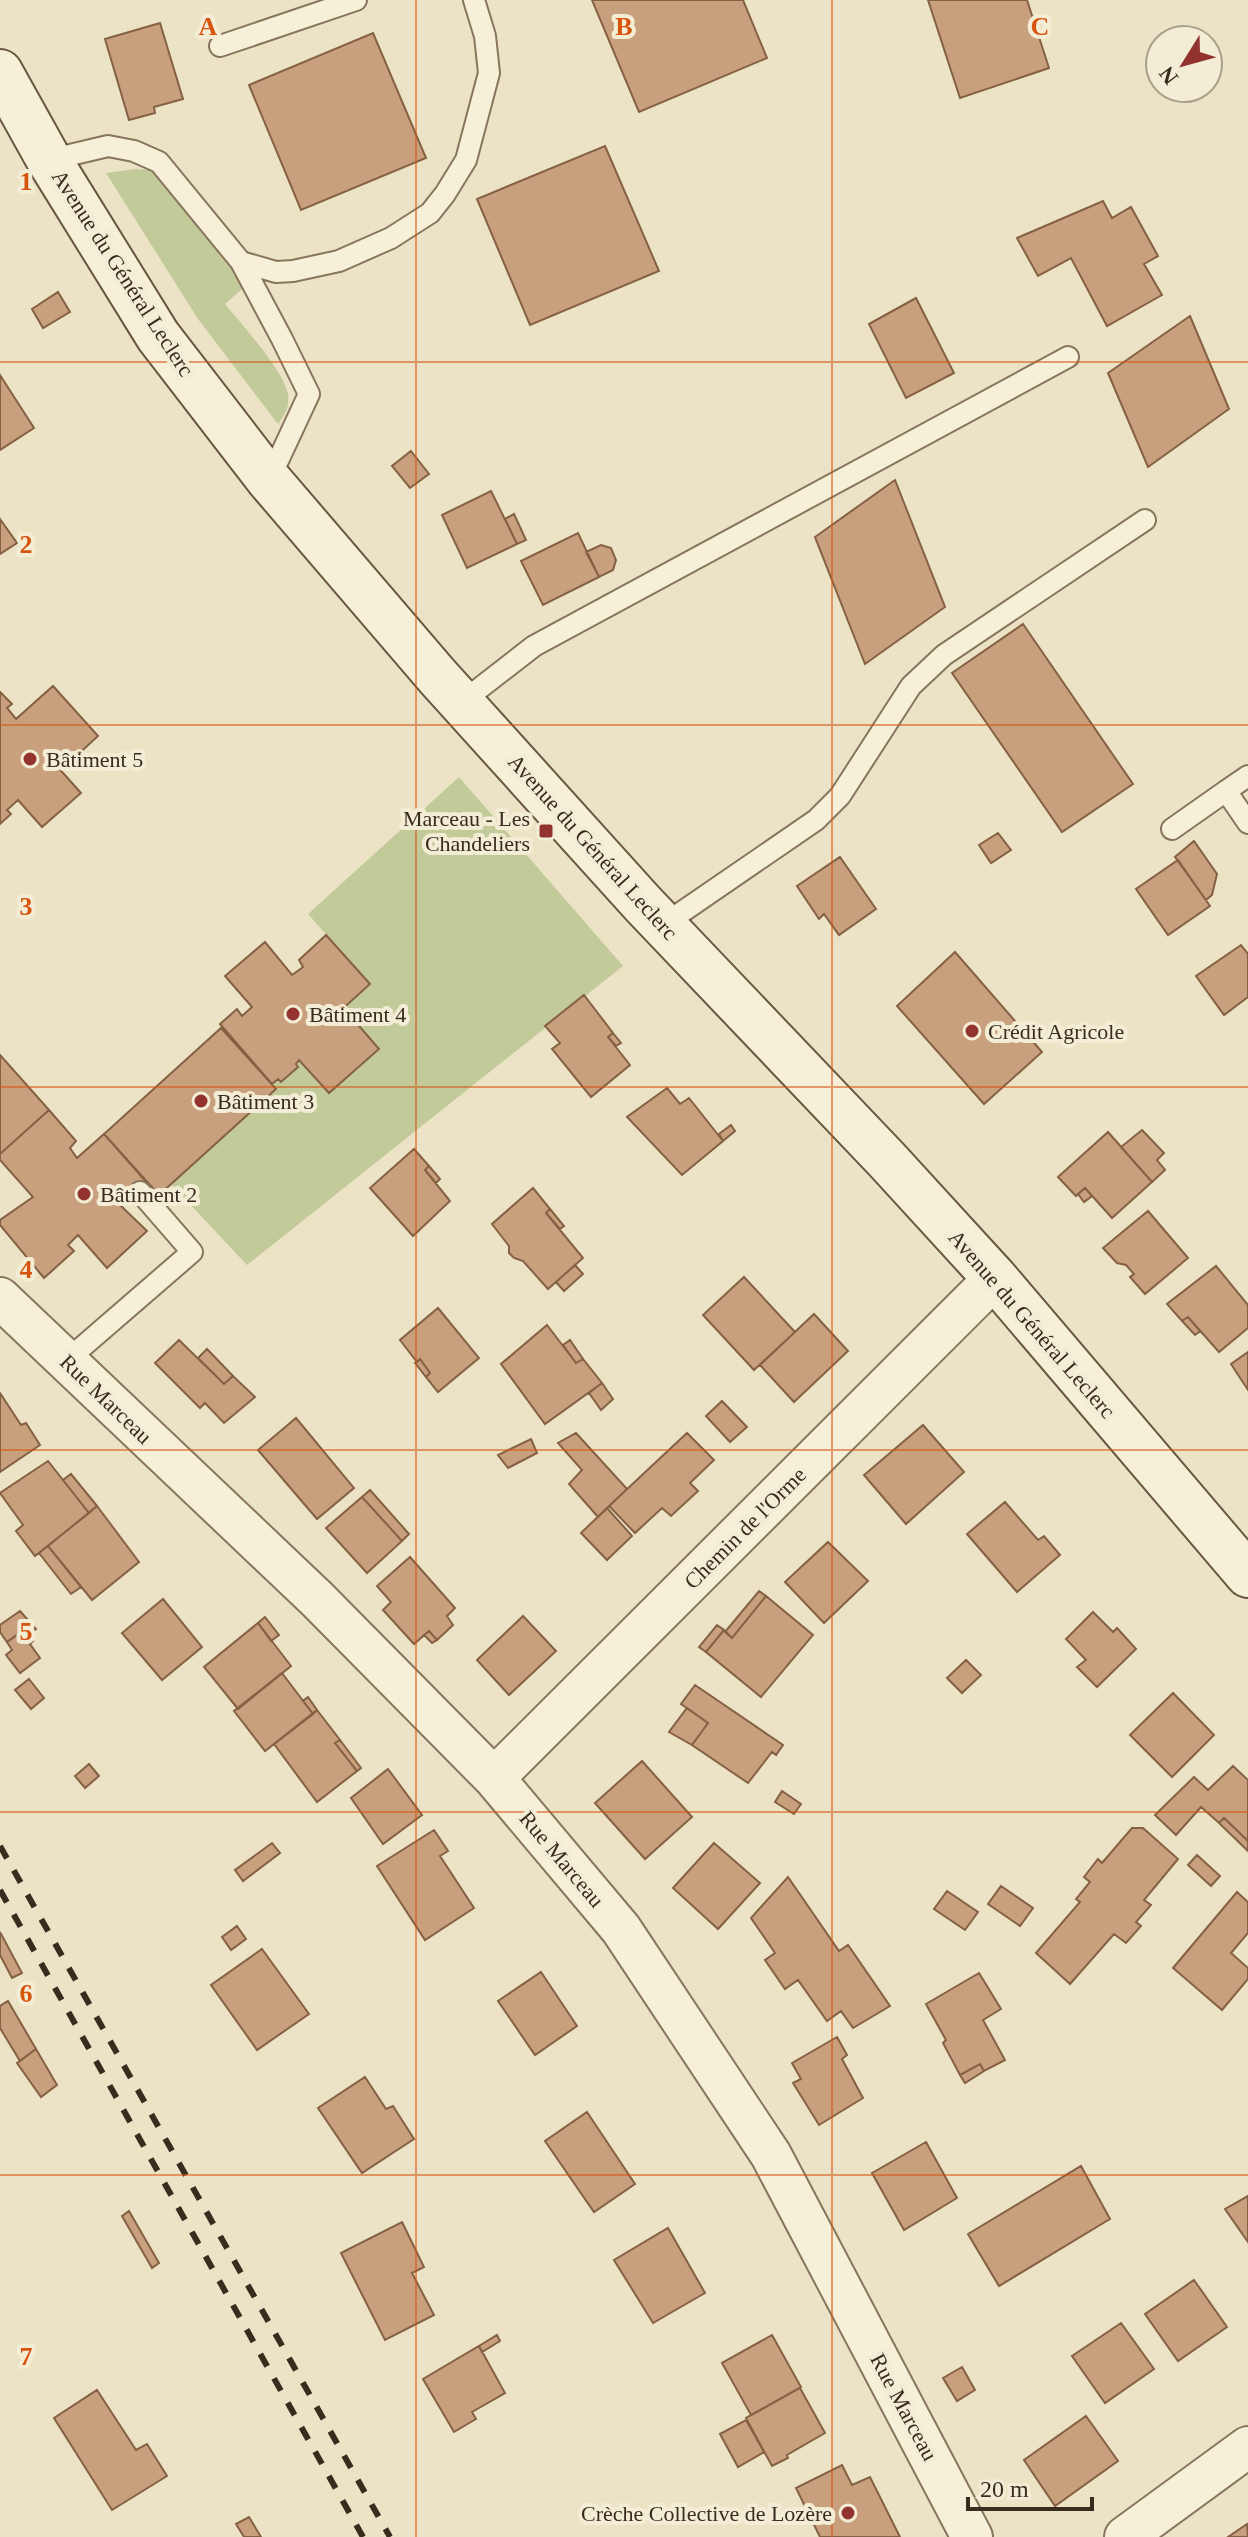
<svg xmlns="http://www.w3.org/2000/svg" width="1248" height="2537" font-family="'Times New Roman',serif">
<style>
.green{fill:#c2ca9a}
.building{fill:#c9a07d;stroke:#856143;stroke-width:2}
.lines{fill:none;stroke-linecap:round;stroke-linejoin:round}
.lane-casing{stroke:#87755c;stroke-width:24}
.street-casing{stroke:#87755c;stroke-width:44}
.secondary-casing{stroke:#69563f;stroke-width:48}
.lane{stroke:#f7f0d9;stroke-width:20}
.street{stroke:#f7f0d9;stroke-width:40}
.secondary{stroke:#f7f0d9;stroke-width:44}
.rail{stroke:#382c1f;stroke-width:6;stroke-dasharray:14 14;stroke-linecap:butt}
.grid{fill:none;stroke:#d6540e;stroke-width:2;stroke-opacity:0.55}
.poi-dot{fill:#93332f;stroke:#f4edd5;stroke-width:3}
.labels{text-anchor:middle;dominant-baseline:central;stroke-width:8;stroke-linejoin:round;paint-order:stroke}
.street-label{font-size:22px;fill:#382c1f;stroke:#f4edd5}
.poi-label{font-size:22px;fill:#382c1f;stroke:#f4edd5;text-anchor:start}
.grid-label{font-size:26px;text-anchor:middle;font-weight:bold;fill:#d6540e;stroke:#f4edd5;stroke-width:8;stroke-linejoin:round;paint-order:stroke}
</style>
<rect width="100%" height="100%" fill="#ece3c6"/>
<path class="green" d="M136 169 151 170 184 207 238 276 242 289 225 304C242 325 283 369 288 394 290 406 285 415 278 424L198 319 106 173Z
M459 777 623 966 247 1265 171 1184 276 1089 272 1084 278 1079 281 1081 298 1067 296 1064 299 1060 329 1093 379 1049 353 1019 348 1023 339 1012 370 984 308 914Z"/>
<path class="building" d="M592 0H743L767 58 639 112Z
M928 0H1027L1049 68 960 98Z
M160 23 183 99 154 107 155 113 129 120 105 39Z
M373 33 426 158 301 210 249 85Z
M605 146 659 271 530 325 477 199Z
M1103 201 1112 218 1131 207 1158 256 1144 264 1162 295 1107 326 1071 258 1038 276 1017 238Z
M58 292 70 312 43 328 32 309Z
M916 298 954 373 906 398 869 324Z
M1190 316 1229 409 1148 467 1108 373Z
M0 375 34 428 0 450Z
M411 451 429 474 410 488 392 466Z
M895 480 945 607 865 664 815 537Z
M491 491 517 544 467 568 442 515Z
M514 514 526 540 517 544 505 519Z
M0 519 17 543 0 554Z
M578 533 599 577 543 605 521 561Z
M601 545 611 548 616 560 613 570 599 577 586 552Z
M1023 624 1133 784 1062 832 952 673Z
M53 686 98 736 70 762 63 756 55 764 81 793 42 827 18 800 7 810 11 814 0 824V692L12 704 7 708 16 719Z
M998 833 1011 850 991 863 979 845Z
M1194 841 1217 874 1212 895 1206 900 1175 857Z
M840 857 876 909 839 935 824 914 819 919 797 886Z
M1178 860 1210 906 1168 935 1136 889Z
M326 935 370 984 339 1012 348 1023 353 1019 379 1049 329 1093 299 1060 296 1064 298 1067 281 1082 278 1079 272 1084 220 1024 237 1009 242 1016 252 1007 225 976 265 942 292 975 303 967 299 960Z
M1241 945 1248 954V997L1224 1015 1196 976Z
M955 952 1042 1052 984 1104 897 1006Z
M584 995 613 1033 608 1037 630 1065 591 1097 552 1049 560 1043 545 1026Z
M221 1028 276 1089 159 1195 104 1134Z
M613 1033 621 1043 616 1046 608 1037Z
M0 1055 49 1110 0 1154Z
M667 1088 680 1104 689 1098 723 1141 682 1175 627 1117Z
M49 1110 76 1141 70 1148 77 1158 104 1134 149 1185 132 1199 128 1195 118 1203 147 1231 107 1268 78 1235 68 1245 74 1251 44 1278 0 1225V1220L33 1197 0 1160V1154Z
M731 1125 735 1131 723 1141 719 1134Z
M1142 1130 1164 1153 1157 1160 1165 1170 1152 1182 1121 1147Z
M1108 1132 1152 1182 1112 1218 1085 1188 1076 1196 1058 1177Z
M414 1149 429 1166 425 1170 450 1201 413 1236 370 1188Z
M429 1166 440 1179 436 1183 425 1170Z
M533 1188 550 1209 546 1213 583 1258 548 1289 523 1261 514 1258 509 1253V1246L492 1224Z
M1085 1188 1092 1196 1084 1202 1078 1194Z
M550 1209 564 1226 560 1229 546 1213Z
M1148 1211 1188 1258 1145 1294 1130 1277 1134 1274 1126 1265 1117 1263 1103 1248Z
M575 1265 583 1274 564 1291 556 1282Z
M1216 1266 1248 1305V1328L1219 1352 1188 1317 1182 1321 1167 1304Z
M744 1277 795 1332 754 1370 703 1315Z
M438 1308 479 1358 438 1392 426 1377 430 1373 420 1359 417 1362 400 1340Z
M814 1314 848 1351 794 1402 760 1365Z
M1188 1317 1200 1331 1195 1335 1182 1321Z
M547 1325 576 1363 583 1359 602 1383 545 1424 501 1364Z
M179 1340 224 1384 233 1376 255 1397 224 1423 205 1403 200 1408 155 1363Z
M570 1340 583 1359 576 1363 563 1345Z
M207 1349 233 1376 224 1384 198 1358Z
M1248 1352V1390L1231 1364Z
M420 1359 430 1373 426 1377 415 1363Z
M602 1383 613 1399 601 1410 589 1393Z
M0 1393 21 1425 26 1423 40 1445 0 1472Z
M722 1401 747 1427 730 1442 706 1416Z
M296 1418 354 1488 317 1519 258 1450Z
M923 1425 964 1472 906 1524 864 1475Z
M576 1433 627 1489 598 1517 569 1484 582 1470 558 1443Z
M687 1433 714 1460 690 1483 698 1491 671 1516 662 1508 635 1533 609 1506Z
M531 1439 537 1453 508 1468 498 1455Z
M48 1461 89 1513 35 1556 16 1531 23 1525 0 1493Z
M71 1474 97 1506 89 1513 63 1480Z
M370 1490 409 1534 402 1541 362 1497Z
M362 1497 402 1541 367 1573 326 1528Z
M1005 1502 1038 1540 1044 1536 1060 1555 1017 1592 967 1534Z
M97 1506 139 1562 92 1600 48 1546Z
M607 1508 632 1536 607 1560 581 1533Z
M828 1542 868 1581 824 1623 785 1582Z
M48 1546 81 1587 71 1594 39 1553Z
M410 1557 455 1608 447 1616 453 1625 437 1640 429 1631 414 1644 383 1610 391 1602 377 1586Z
M759 1591 766 1596 732 1638 725 1632Z
M766 1596 813 1635 761 1697 706 1652 724 1630 732 1638Z
M163 1599 202 1647 162 1680 122 1633Z
M20 1611 36 1629 29 1634 25 1629 7 1642 0 1632V1625Z
M1093 1612 1113 1632 1117 1628 1136 1649 1097 1687 1077 1667 1086 1660 1066 1639Z
M523 1616 556 1651 509 1695 477 1660Z
M265 1617 279 1635 271 1641 258 1623Z
M258 1623 291 1666 238 1709 204 1667Z
M717 1625 724 1630 706 1652 699 1647Z
M25 1629 33 1641 30 1644 40 1658 20 1673 6 1655 12 1650 7 1642Z
M429 1631 437 1640 432 1643 424 1635Z
M966 1660 981 1675 962 1693 947 1678Z
M282 1673 313 1714 265 1751 234 1711Z
M29 1679 44 1698 31 1709 15 1690Z
M695 1685 783 1745 776 1755 772 1752 748 1783 692 1745 708 1723 681 1704Z
M1173 1693 1214 1735 1172 1777 1130 1735Z
M308 1697 317 1710 313 1714 303 1701Z
M687 1708 708 1723 692 1745 669 1732Z
M317 1710 340 1740 335 1743 357 1771 317 1802 274 1744Z
M340 1740 361 1768 357 1771 335 1743Z
M642 1761 692 1817 645 1859 595 1803Z
M89 1764 99 1776 85 1788 75 1776Z
M1233 1766 1248 1780V1841L1224 1818 1219 1823 1201 1807 1176 1835 1155 1815 1194 1777 1208 1790Z
M388 1769 422 1815 383 1844 351 1798Z
M782 1791 801 1804 794 1814 775 1802Z
M1224 1818 1248 1841V1851L1219 1823Z
M1132 1828H1143L1178 1859 1144 1900 1151 1905 1136 1922 1141 1926 1126 1943 1114 1934 1070 1984 1036 1953 1080 1902 1076 1899 1090 1882 1084 1877 1098 1859 1102 1863Z
M434 1830 448 1851 440 1856 474 1908 425 1940 377 1866Z
M272 1843 280 1853 243 1881 235 1870Z
M714 1843 760 1883 718 1929 673 1888Z
M1197 1855 1220 1876 1211 1886 1188 1865Z
M788 1877 839 1951 848 1945 890 2006 853 2028 841 2011 827 2021 798 1980 785 1989 765 1960 775 1953 751 1918Z
M1001 1886 1033 1908 1020 1926 988 1904Z
M947 1891 978 1912 965 1930 934 1909Z
M1237 1892 1248 1902V1933L1231 1953 1248 1968V1979L1222 2010 1173 1968Z
M237 1926 246 1939 231 1950 222 1937Z
M0 1932 22 1973 12 1978 0 1955Z
M262 1949 309 2014 257 2050 211 1985Z
M541 1972 577 2026 535 2055 498 2001Z
M979 1973 1001 2009 983 2020 1005 2060 984 2071 980 2064 960 2075 943 2043 946 2040 926 2004Z
M8 2001 36 2049 20 2061 0 2028V2006Z
M837 2037 847 2055 842 2059 863 2098 819 2125 793 2083 801 2079 792 2063Z
M36 2049 57 2085 41 2097 17 2063Z
M980 2064 984 2071 965 2083 960 2075Z
M365 2077 386 2109 393 2106 414 2139 362 2173 318 2108Z
M587 2112 635 2184 594 2212 545 2141Z
M926 2142 957 2198 904 2230 872 2173Z
M1081 2166 1110 2219 999 2286 968 2234Z
M1248 2196V2242L1225 2209Z
M129 2211 159 2263 152 2268 122 2216Z
M402 2222 424 2267 412 2273 434 2315 385 2340 341 2253Z
M668 2228 705 2293 653 2323 614 2260Z
M1194 2280 1227 2327 1178 2361 1145 2314Z
M1121 2323 1154 2369 1105 2403 1072 2356Z
M497 2335 500 2341 482 2352 479 2346Z
M772 2335 801 2387 751 2415 722 2363Z
M479 2346 505 2393 472 2412 476 2419 454 2432 423 2379Z
M962 2367 975 2390 957 2401 943 2378Z
M800 2388 825 2433 787 2455 788 2458 772 2466 746 2418Z
M97 2390 136 2450 147 2444 167 2476 112 2510 54 2418Z
M1086 2416 1118 2461 1055 2506 1024 2460Z
M746 2420 764 2452 738 2467 720 2434Z
M842 2465 852 2485 870 2477 900 2537H820L796 2488Z
M249 2517 261 2537H244L236 2524Z
M1247 2524 1248 2537H1228Z"/>
<g class="lines">
<g class="lane-casing">
<path id="lane" d="M220 46 356 0
M49 160 108 146 134 151 159 162 241 262 282 339 309 394 269 480
M241 262 276 272 293 271 339 261 391 238 430 213 445 194 466 160 489 73 485 36 474 0
M462 702 534 646 1068 357
M1248 776 1226 791 1248 823
M1172 829 1226 791
M663 925 816 820 840 796 911 686 944 655 1145 520
M66 1361 192 1252 140 1192"/>
</g>
<g class="street-casing">
<path id="street" d="M0 1298 317 1599 494 1778 621 1929 771 2155 972 2537
M494 1778 995 1278
M1125 2537 1248 2447"/>
</g>
<g class="secondary-casing">
<path id="secondary" d="M0 72 49 160 158 336 269 480 437 676 643 904 887 1160 995 1278 1248 1575"/>
</g>
<use href="#lane" class="lane"/>
<use href="#street" class="street"/>
<use href="#secondary" class="secondary"/>
<path class="rail" d="M0 1846 390 2537
M0 1890 363 2537"/>
</g>
<path class="grid" d="M416 0V2537M832 0V2537M0 362H1248M0 725H1248M0 1087H1248M0 1450H1248M0 1812H1248M0 2175H1248"/>
<g class="poi-dot">
<circle cx="30" cy="759" r="8"/>
<rect x="538" y="823" width="16" height="16" rx="4"/>
<circle cx="293" cy="1014" r="8"/>
<circle cx="972" cy="1031" r="8"/>
<circle cx="201" cy="1101" r="8"/>
<circle cx="84" cy="1194" r="8"/>
<circle cx="848" cy="2513" r="8"/>
</g>
<g class="labels">
<g class="street-label">
<text transform="translate(123 273) rotate(57)">Avenue du Général Leclerc</text>
<text transform="translate(593 847) rotate(48)">Avenue du Général Leclerc</text>
<text transform="translate(1032 1324) rotate(49)">Avenue du Général Leclerc</text>
<text transform="translate(106 1399) rotate(44)">Rue Marceau</text>
<text transform="translate(745 1528) rotate(-45)">Chemin de l'Orme</text>
<text transform="translate(562 1859) rotate(50)">Rue Marceau</text>
<text transform="translate(904 2407) rotate(62)">Rue Marceau</text>
</g>
<g class="poi-label">
<text x="46" y="759">Bâtiment 5</text>
<text x="530" y="818" text-anchor="end">Marceau - Les<tspan x="530" dy="25">Chandeliers</tspan></text>
<text x="309" y="1014">Bâtiment 4</text>
<text x="988" y="1031">Crédit Agricole</text>
<text x="217" y="1101">Bâtiment 3</text>
<text x="100" y="1194">Bâtiment 2</text>
<text x="832" y="2513" text-anchor="end">Crèche Collective de Lozère</text>
</g>
</g>
<g class="grid-label">
<text x="208" y="35">A</text>
<text x="624" y="35">B</text>
<text x="1040" y="35">C</text>
<text x="26" y="190">1</text>
<text x="26" y="553">2</text>
<text x="26" y="915">3</text>
<text x="26" y="1278">4</text>
<text x="26" y="1640">5</text>
<text x="26" y="2002">6</text>
<text x="26" y="2365">7</text>
</g>
<g transform="translate(1184 64) rotate(233)"><circle r="38" fill="#f4edd5" stroke="#a9a08c" stroke-width="2"/>
<path d="M0-6L14 30L0 20L-14 30Z" fill="#93332f"/>
<text y="-12" font-size="22" font-weight="bold" text-anchor="middle" fill="#382c1f">N</text>
</g>
<path d="M968 2497v12h124v-12" fill="none" stroke="#382c1f" stroke-width="4"/>
<text x="980" y="2497" font-size="24" fill="#382c1f" stroke="#f4edd5" stroke-width="6" paint-order="stroke">20 m</text>
</svg>
